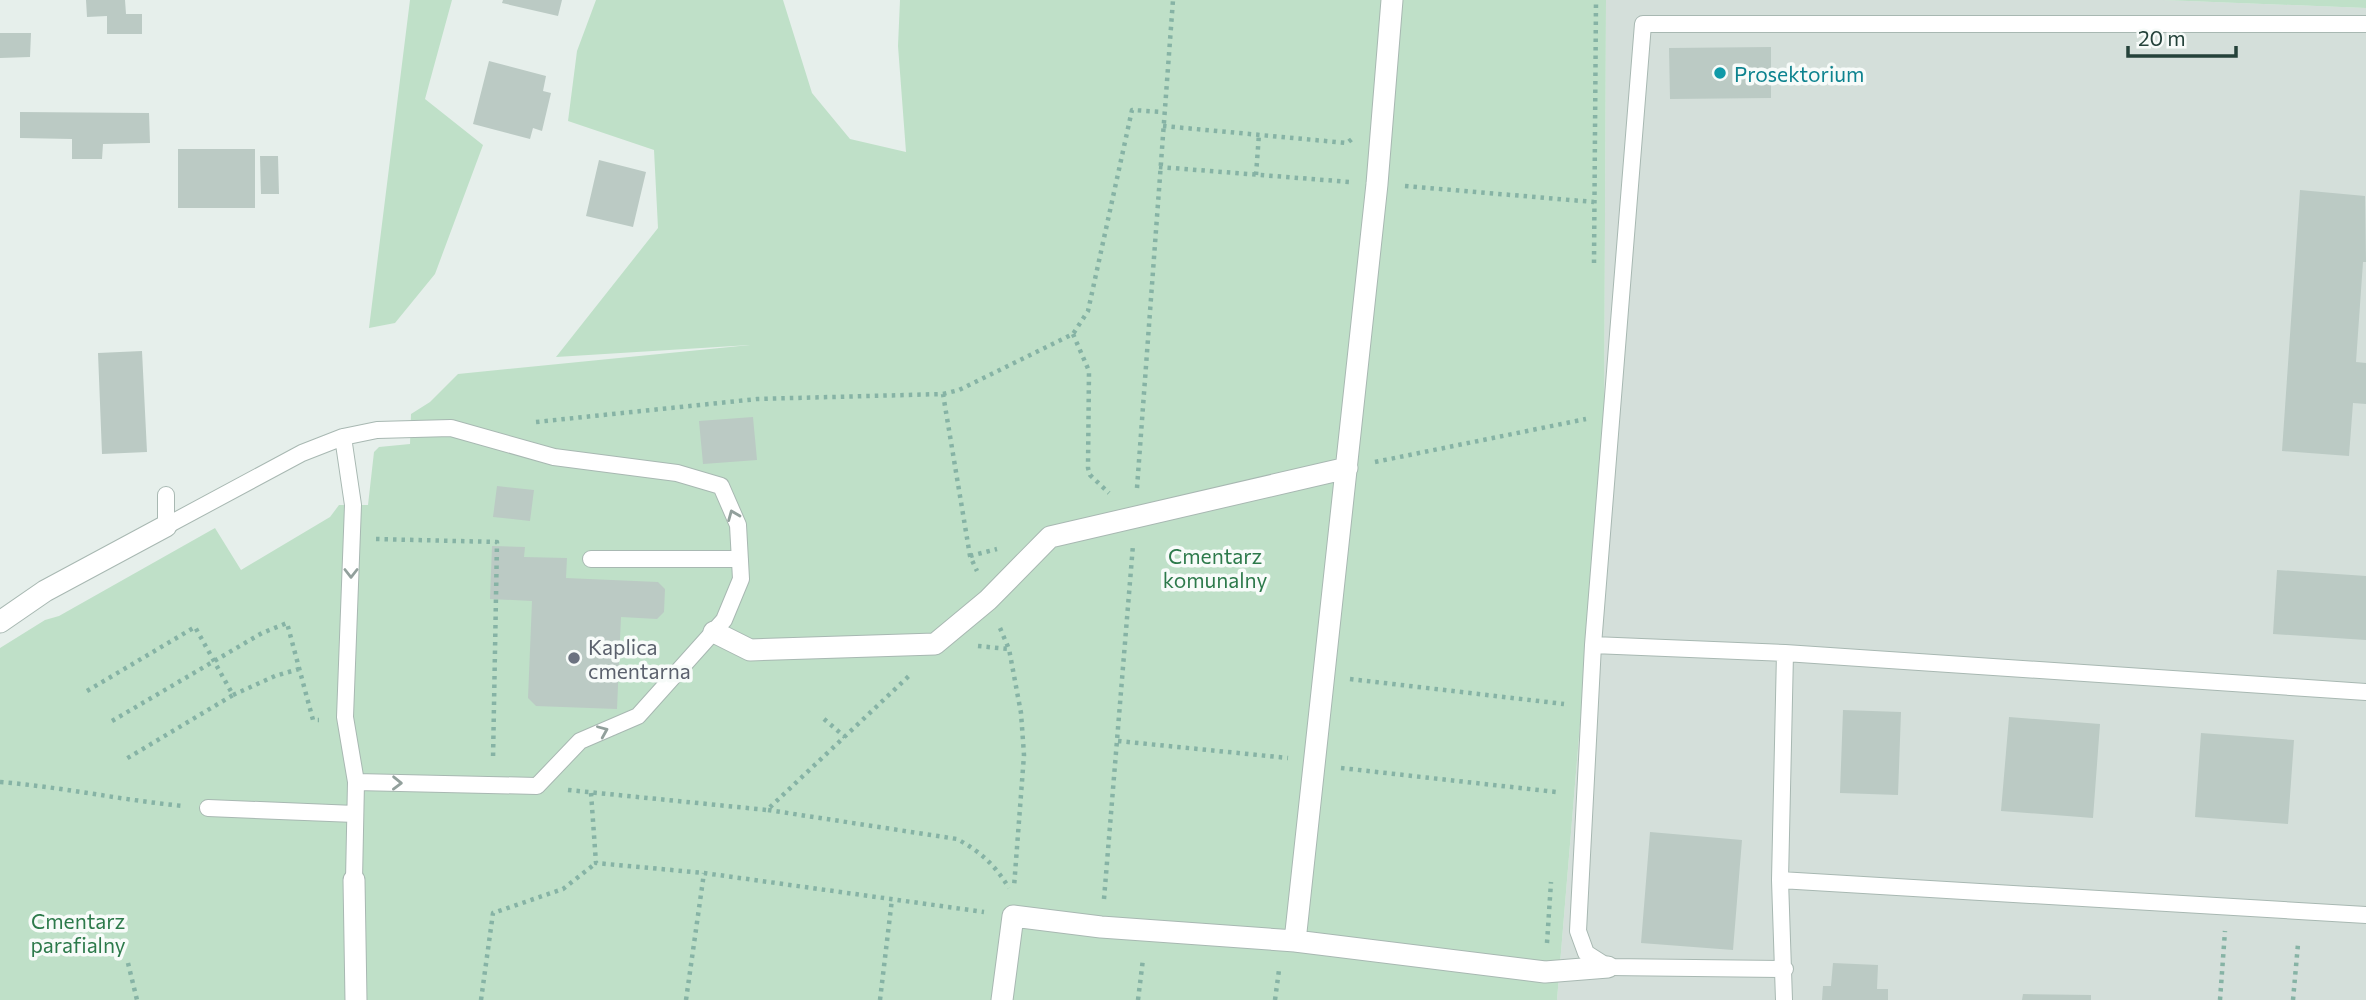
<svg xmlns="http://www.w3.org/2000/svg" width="2366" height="1000" font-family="Commissioner,sans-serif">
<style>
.built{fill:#d4dfda}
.green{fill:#bfe0c8}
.building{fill:#bbcac4}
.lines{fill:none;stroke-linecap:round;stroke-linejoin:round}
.service-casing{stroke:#a8b8b2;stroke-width:18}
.pedestrian-casing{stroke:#a8b8b2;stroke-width:23}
.minor-casing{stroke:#a8b8b2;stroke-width:23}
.path{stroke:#86b3a5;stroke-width:4.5;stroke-dasharray:3.5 5;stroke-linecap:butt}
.service{stroke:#fff;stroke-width:16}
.pedestrian{stroke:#fff;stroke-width:21}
.minor{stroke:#fff;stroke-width:21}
.oneway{stroke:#92a09c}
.culture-dot{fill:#0f9aa8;stroke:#f7fbf9;stroke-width:2.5}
.worship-dot{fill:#6b7280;stroke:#f7fbf9;stroke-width:2.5}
.labels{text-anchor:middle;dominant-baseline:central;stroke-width:7;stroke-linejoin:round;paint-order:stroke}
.culture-label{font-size:21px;fill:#0d838f;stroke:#f7fbf9;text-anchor:start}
.park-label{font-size:21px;fill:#2d7a4b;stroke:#f7fbf9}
.worship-label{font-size:21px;fill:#5b616d;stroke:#f7fbf9;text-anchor:start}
</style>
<rect width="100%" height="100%" fill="#e6efeb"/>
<path class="built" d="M1606 0H2163L2366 8V1000H1557L1604 437Z"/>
<path class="green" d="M410 0H452L425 99 483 145 435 274 395 323 369 328Z
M596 0H783L812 93 850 139 906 152 898 46 900 0H1606L1604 437 1557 1000H0V648L45 620 59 616 215 528 241 570 330 517 339 505H368L374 452 379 447 410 444 411 414 430 402 458 374 750 345 556 357 658 228 654 150 568 121 577 51Z
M2163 0H2366V8Z"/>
<path class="building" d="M86 0H125L126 14H142V34H107V16L87 17Z
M503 0H562L558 16 502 3Z
M0 33H31L30 57 0 58Z
M1771 47V98L1670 99 1669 48Z
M489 61 546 76 543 91 551 93 542 131 533 128 530 139 473 124Z
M20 112 149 113 150 143 103 144 102 159H72V139L20 138Z
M178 149H255V208H178Z
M260 156H278L279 194H261Z
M599 160 646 172 633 227 586 216Z
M2300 190 2365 196 2366 262H2363L2356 362 2366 363V404L2353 403 2349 456 2282 451Z
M142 351 147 452 102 454 98 353Z
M753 417 757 460 703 464 699 421Z
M497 486 534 490 530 521 493 517Z
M492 546 525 547 524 557 567 558 566 578 658 582 665 589 664 612 657 619 621 617 617 709 536 706 528 698 532 601 490 599Z
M2277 570 2366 576V640L2273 634Z
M1843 710 1901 712 1898 795 1840 793Z
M2009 717 2100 724 2093 818 2001 811Z
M2201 733 2294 740 2288 824 2195 817Z
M1650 832 1742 840 1733 950 1641 943Z
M1833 963 1878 965 1877 989H1888V1000H1822L1823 986H1831Z
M2023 994 2091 995V1000H2022Z"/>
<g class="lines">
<g class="service-casing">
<path id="service" d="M166 495V526L302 453 343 437 377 430 451 428 554 457 677 473 721 486 738 525 741 579 724 620 638 716 580 741 537 786 356 782 345 717 353 505 343 437
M591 559H740
M1593 645 1785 653 2366 692
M208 808 355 814
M354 880 356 782
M1780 880 2366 915
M1785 969 1608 967 1586 953 1578 931 1593 645 1643 24H2366
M1784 1000 1780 880 1785 653"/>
</g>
<g class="pedestrian-casing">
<path id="pedestrian" d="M714 632 750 650 935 644 988 600 1050 537 1347 468
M354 880 356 1000
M1295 941 1545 972 1608 967
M1002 1000 1013 916 1101 927 1295 941 1377 184 1392 0"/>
</g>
<g class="minor-casing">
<path id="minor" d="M0 622 45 591 166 526"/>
</g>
<path class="path" d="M1163 126 1347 143 1352 139
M1159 167 1350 182
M1256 175 1259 134
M1405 186 1594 202
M1594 263 1596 0
M1073 334 1089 371 1088 468 1090 475 1109 493
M943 394 959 390 1073 334 1088 311 1132 110 1163 112
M536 422 757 399 943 394 970 556 977 571
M1375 462 1586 419
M1137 488 1173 0
M376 539 497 542 493 759
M970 556 997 549
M1000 628 1009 649
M978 646 1009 649 1021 713 1024 755 1014 887
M1350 679 1564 704
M87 691 195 627 233 695 126 759
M233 695 275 676 299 669
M824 719 845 737
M112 721 262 633 287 623 313 720H319
M1118 741 1288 758
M1341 768 1556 792
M0 782C62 787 121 800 183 806
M568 790 767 810 910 675
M591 793 596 863 704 873 984 912
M768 810 957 839C981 852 995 865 1009 888
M1104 899 1133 545
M1547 943 1551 882
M128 963 137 1000
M481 1000 493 913 563 889 596 863
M686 1000 704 873
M880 1000 892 899
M1138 1000 1143 959
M1275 1000 1279 970
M2220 1000 2225 931
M2293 1000 2298 944"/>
<use href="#service" class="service"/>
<use href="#pedestrian" class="pedestrian"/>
<use href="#minor" class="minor"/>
</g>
<defs><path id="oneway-chevron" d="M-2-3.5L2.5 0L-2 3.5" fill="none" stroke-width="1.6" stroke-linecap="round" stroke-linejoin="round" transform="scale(1.75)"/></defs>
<g class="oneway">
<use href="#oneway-chevron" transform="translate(733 515) rotate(-112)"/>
<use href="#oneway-chevron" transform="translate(351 573) rotate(90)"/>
<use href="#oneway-chevron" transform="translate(603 731) rotate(-23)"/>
<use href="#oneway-chevron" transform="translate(397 783) rotate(1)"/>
</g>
<circle class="culture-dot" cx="1720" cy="73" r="7"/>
<circle class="worship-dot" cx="574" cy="658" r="7"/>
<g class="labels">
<g class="culture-label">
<text x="1734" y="73">Prosektorium</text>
</g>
<g class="park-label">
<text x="1215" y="555">Cmentarz<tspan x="1215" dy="24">komunalny</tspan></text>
<text x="78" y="920">Cmentarz<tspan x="78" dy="24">parafialny</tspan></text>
</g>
<g class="worship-label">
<text x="588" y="646">Kaplica<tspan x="588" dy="24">cmentarna</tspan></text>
</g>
</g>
<path d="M2128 46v10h108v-10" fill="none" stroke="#24423a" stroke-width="3.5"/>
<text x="2138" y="46" font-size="21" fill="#24423a" stroke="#f7fbf9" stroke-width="5" paint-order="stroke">20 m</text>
</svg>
